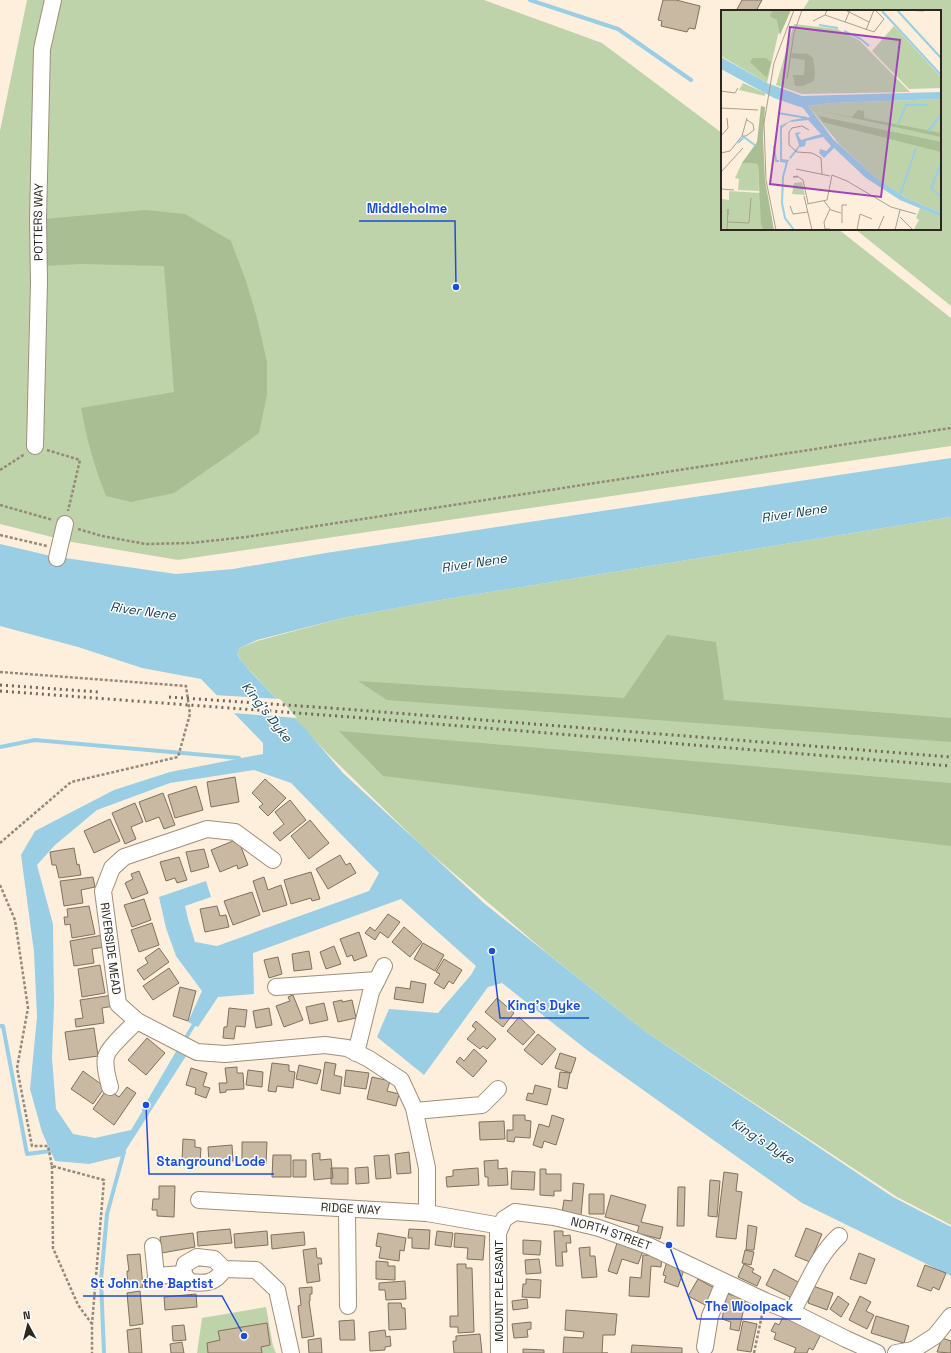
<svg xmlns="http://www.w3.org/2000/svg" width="951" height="1353" font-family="'Space Grotesk',sans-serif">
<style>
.green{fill:#bfd3aa}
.forest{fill:#a9be93}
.water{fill:#99cee4}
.pier{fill:#fdefdc}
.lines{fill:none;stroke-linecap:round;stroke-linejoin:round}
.stream{stroke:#99cee4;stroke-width:4}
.building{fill:#cab9a2;stroke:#80715c}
.minor-casing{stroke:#9f8f79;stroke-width:18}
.path{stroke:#94897b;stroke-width:2.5;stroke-dasharray:3 2;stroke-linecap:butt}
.minor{stroke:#fff;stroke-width:16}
.rail{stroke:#72685c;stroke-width:3;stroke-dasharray:2 4;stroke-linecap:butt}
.labels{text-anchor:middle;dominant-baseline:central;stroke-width:3;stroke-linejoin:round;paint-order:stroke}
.street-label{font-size:12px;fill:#2e271e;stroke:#fff}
.water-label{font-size:13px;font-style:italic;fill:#174354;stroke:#fff}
.inset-river{fill:none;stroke:#99cee4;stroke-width:2}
.inset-road{fill:none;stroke:#aa9f90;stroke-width:1}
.view{fill:#9e46b3;fill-opacity:0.15;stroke:#9e46b3;stroke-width:2}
.inset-edge{fill:none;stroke:#2e271e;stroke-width:2}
.leader{fill:none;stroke:#1d4ed8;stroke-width:1.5}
.callout-dot{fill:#1d4ed8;stroke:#fff;stroke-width:1.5}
.callout-label{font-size:13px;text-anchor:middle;font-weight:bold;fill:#1d4ed8;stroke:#fff;stroke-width:3;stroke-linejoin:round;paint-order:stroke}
</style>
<rect width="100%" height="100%" fill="#fdefdc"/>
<path class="green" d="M27 0H484L602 43 722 133V229H838L951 318V446L178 560 72 542 0 524V131Z
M809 0H951V306L855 229H940V11H802Z
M951 517V1225L897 1197 646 1032 547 953 423 847 326 752 242 662 237 653 240 648 257 641 343 618 429 602Z
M266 1307 273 1346 276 1353H197L202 1318Z"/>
<path class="forest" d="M146 210 185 214 231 241 246 281 257 318 267 362V395L259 433 226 457 174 493 131 502 106 496C94 466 87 440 81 408L174 392 164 266 81 264 43 266V219Z
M667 635 716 642 724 700 951 718V742L387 700 358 681 624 698Z
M339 731 951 783V846L383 776Z"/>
<path class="water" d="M951 458V517L429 602 343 618 257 640 240 648 237 653 240 659 250 671 308 732 343 773 485 904 646 1032 893 1197 951 1227V1276L802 1203 587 1050 502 983 488 987 424 1075 377 1037 389 1009 438 1013 471 975 476 966 401 899 253 953 254 994 218 997 198 1027 188 1022 202 991 176 956 166 928 159 897 206 881 211 897 185 906 188 919 195 942 217 946 369 891 379 873 291 783 254 770 170 783 97 810 55 845 37 865 53 924 54 1005 52 1058 56 1109 73 1134 95 1138 131 1130 178 1052 186 1056 122 1156 89 1164 55 1161 42 1132 30 1089 37 1017 34 952 21 855 35 831 114 790 170 772 263 754V743L201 679 142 668 78 647 0 626V544L51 556 176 574 233 569 326 553Z"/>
<path class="pier" d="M214 695 280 699 297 718 232 713Z"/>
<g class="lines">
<path class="stream" d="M530 0 618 29 691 80
M0 747 35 740 239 758
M0 1026H3L27 1154 51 1151
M184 1041 196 1021
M144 1110 181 1047
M104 1353 101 1280 107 1214 124 1152"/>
</g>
<path class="building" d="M663 0H676L700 6 695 29 689 28 687 32 661 26 662 21 658 20Z
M742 0H762L756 11H736Z
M235 777 239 802 211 807 207 782Z
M265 779 286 798 268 816 259 807 263 804 252 793Z
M196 786 203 810 175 818 168 795Z
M163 793 175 825 164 829 159 817 146 822 139 802Z
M290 800 306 820 280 841 273 833 284 824 275 812Z
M135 803 143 822 131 827 136 839 125 844 112 813Z
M110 819 120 841 94 853 84 831Z
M310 820 329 843 309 859 291 836Z
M238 839 248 865 238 869 237 865 220 872 211 850Z
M74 848 77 865 79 864 81 875 59 878 56 865H52L50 852Z
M204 849 209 867 191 872 186 852Z
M340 855 346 865 350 863 356 873 328 889 316 869Z
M179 857 187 880 177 883 175 878 166 881 160 862Z
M139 871 148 893 132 899 125 883 133 879 131 874Z
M311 872 320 899 312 901 311 898 291 904 284 880Z
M93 877 95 887 81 890 83 903 64 906 60 881Z
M264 877 268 890 281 885 287 905 263 912 253 881Z
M252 892 260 915 233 925 224 901Z
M144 899 151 920 132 927 124 905Z
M89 906 95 934 72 938 70 924 65 925 64 917H68L67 909Z
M217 906 220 916 226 915 229 927 205 932 200 909Z
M388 914 400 922 388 938 380 932 375 940 365 933 370 927 375 931Z
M152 923 159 945 139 952 131 930Z
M404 927 422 942 410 957 392 942Z
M359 932 367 956 354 961 352 955 347 957 340 939Z
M103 935 105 947 92 949 94 963 74 966 70 941Z
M423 943 444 955 435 971 414 959Z
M334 946 341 964 326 969 320 952Z
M159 948 169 962 144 980 137 970 148 963 145 958Z
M309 951 312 969 294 971 292 954Z
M278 957 282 974 269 978 264 960Z
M444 959 462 970 453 984 449 981 444 989 434 983 440 974 436 972Z
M100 965 105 993 82 997 78 969Z
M169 968 179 983 153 1000 143 986Z
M411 981 426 984 423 1003 394 999 396 987 410 989Z
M180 987 196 991 188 1021 173 1016Z
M113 995 114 1006 102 1008 104 1023 76 1027 75 1019 83 1018 80 1000Z
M293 995 303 1020 284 1027 276 1006 290 1001 288 997Z
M497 998 514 1013 503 1027 485 1012Z
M342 1000V1002L352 1000 356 1018 338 1022 333 1002Z
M324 1003 328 1020 310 1024 306 1007Z
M229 1008 247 1010 245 1027 236 1026 234 1039 223 1038 224 1027H227Z
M269 1008 272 1025 256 1028 253 1011Z
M519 1017 535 1032 523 1045 507 1031Z
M476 1021 496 1039 487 1049 483 1046 480 1049 467 1039 476 1029 472 1026Z
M94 1028 98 1056 69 1060 65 1032Z
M538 1034 556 1049 542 1065 524 1050Z
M147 1038 165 1053 146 1075 128 1060Z
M474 1049 487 1061 473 1077 456 1062 460 1057 464 1061Z
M560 1053 576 1058 571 1073 555 1068Z
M325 1062 336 1064 334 1075 342 1077 340 1094 321 1090Z
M272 1063 289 1065V1071L295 1072 293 1088 277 1086 276 1092 268 1091Z
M299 1065 321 1070 317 1084 296 1079Z
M237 1067V1073H243L244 1089 226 1090V1092L220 1093 219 1083H227L225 1068Z
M191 1068 207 1073 203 1086 210 1088 206 1098 195 1094 196 1088 186 1085Z
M248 1070 263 1072 262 1087 246 1085Z
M346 1070 369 1073 366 1089 344 1086Z
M83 1071 105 1087 93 1104 71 1089Z
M560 1072 570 1073 567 1089 558 1087Z
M372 1077 390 1081 387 1091 399 1094 396 1106 367 1099Z
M535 1085 551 1089 547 1105 526 1100 528 1093 533 1094Z
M127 1087 136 1093 114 1125 93 1109 107 1089 119 1097Z
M513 1115H525V1120L531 1121 530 1138 515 1137 514 1142 507 1141V1130H513Z
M552 1115 564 1119 556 1145 544 1141 542 1148 533 1145 539 1124 549 1127Z
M504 1121 505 1139 480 1140 479 1122Z
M183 1139 195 1140V1147L201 1148 200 1162 182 1161Z
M242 1142H267L266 1164H242Z
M232 1145 233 1161 209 1163 208 1147Z
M409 1152 411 1173 397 1174 395 1154Z
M320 1153V1160L331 1159 333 1178 314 1180 312 1154Z
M273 1155H291V1177H272Z
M389 1155 391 1178 376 1179 374 1156Z
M293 1160H306V1177H293Z
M498 1160V1169L507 1168 508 1185 488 1186V1177H485L484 1161Z
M368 1167 369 1183 356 1184 355 1168Z
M331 1168H348V1184H331Z
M478 1168 479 1185 447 1187 446 1177 453 1176V1170Z
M540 1169H546V1174H561V1191H554V1196L540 1195Z
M512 1171 535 1172 534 1190 511 1189Z
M724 1172 738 1174 736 1191 742 1192 736 1239 716 1237Z
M710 1180 720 1181 717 1217 708 1216Z
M573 1183 584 1184 581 1215 562 1213 564 1200 572 1201Z
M159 1186H175L174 1217 157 1216V1210H152L153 1199H159Z
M678 1187H685L684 1226H677Z
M589 1194H604V1214H589Z
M611 1195 646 1205 641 1222 663 1227 660 1239 637 1233 639 1226 605 1217Z
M748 1225 757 1227 754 1250H746Z
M806 1228 822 1234 810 1262 795 1256Z
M230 1229 232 1243 198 1246 197 1232Z
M409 1229 430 1230 429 1249 412 1248V1238H408Z
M267 1231 268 1245 235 1248 234 1234Z
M437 1231 453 1233 451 1247 435 1245Z
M554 1231H563V1236L570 1235 571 1243H566L567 1252H562L563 1266H556Z
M304 1232 305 1245 272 1249 271 1235Z
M193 1233 195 1247 162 1253 160 1237Z
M378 1233 406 1238 404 1251 400 1250 399 1261 379 1258 381 1247 376 1246Z
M455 1233 485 1236 483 1260 467 1259 468 1248 454 1247Z
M523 1240 541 1241 540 1255 523 1254Z
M617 1243 643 1251 638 1264 622 1259 617 1274 608 1271Z
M590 1247V1256H595L597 1277 582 1278 579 1248Z
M316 1248 317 1258H321L322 1264H318L320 1281 307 1283 303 1250Z
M745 1250 754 1252 751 1265 742 1263Z
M859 1253 875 1259 866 1284 850 1279Z
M140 1254 143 1287 128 1289 127 1271H129L127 1255Z
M643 1255 662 1256 661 1267 651 1266 649 1297 629 1296 630 1277 641 1278Z
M539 1259 541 1273 526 1274 525 1260Z
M376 1261 388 1262V1266H395V1280L376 1279Z
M667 1261 685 1267 678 1287 664 1282 666 1276 663 1275Z
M457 1264H466V1268H472L474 1332 458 1333V1327H450V1316H458Z
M744 1264 754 1269 752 1272 761 1277 757 1286 738 1277Z
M925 1265 946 1273 939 1290 933 1287 931 1291 917 1286Z
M774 1269 800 1283 792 1298 766 1285Z
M526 1279 541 1280 540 1298 522 1297 523 1284H526Z
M698 1279 714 1288 705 1305 688 1296Z
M405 1281 406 1299 386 1300 385 1290H379V1283Z
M813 1286 833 1293 827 1310 808 1303Z
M312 1287V1294H310V1301H309L314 1336 302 1338 298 1306 301 1305 299 1288Z
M140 1291 143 1324 130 1326 127 1293Z
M196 1294 197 1307 165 1310 164 1297Z
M727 1294 746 1298 739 1331 730 1329 731 1322 722 1319Z
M838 1296 849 1304 841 1317 830 1309Z
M860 1296 871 1302 866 1311 874 1315 867 1329 849 1320Z
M527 1299 528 1308 513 1310 512 1301Z
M388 1303H401L402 1308H405L406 1329 389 1330Z
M566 1310 617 1314 615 1335H603L602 1353H608H563L564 1337 583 1338 584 1332 565 1330Z
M876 1316 909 1326 904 1343 871 1333Z
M783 1317 821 1334 813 1350 809 1348 807 1353H794L796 1348 774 1339 776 1333 771 1331 775 1323 779 1325Z
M354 1320 355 1340H340L339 1321Z
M743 1321 757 1324 751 1352 737 1350Z
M531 1322V1329L527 1330 528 1337 514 1338 512 1324Z
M267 1323 270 1345 261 1347 262 1353H208L207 1343 220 1340 218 1331Z
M184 1325 186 1340 173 1341 172 1326Z
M140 1328 142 1353H129L127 1330Z
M385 1330 386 1337 390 1336 391 1346 385 1347V1350L370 1351 369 1332Z
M480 1334 482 1353H454L453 1341H456V1336Z
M321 1338 322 1353H309L308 1340Z
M942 1338 951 1341V1353L937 1352Z
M182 1342 184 1353H171L170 1344Z
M632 1345 682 1348V1353H631Z
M523 1349 544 1350V1353H523Z"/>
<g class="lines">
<g class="minor-casing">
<g id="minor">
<path id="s1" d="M35 446 39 282 38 219 42 49 53 0"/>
<path d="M57 558 65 524"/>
<path id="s2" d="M273 860 235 832 207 829 124 857 112 868 103 891 118 1004 137 1021 197 1052 225 1054 325 1045 347 1048 369 1059 401 1080 414 1108 427 1168V1213"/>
<path d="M276 987 377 980"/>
<path d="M356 1053 371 992 384 966"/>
<path d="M110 1087C108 1080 104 1065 106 1057 107 1049 130 1028 137 1021"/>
<path d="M415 1111 482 1105 498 1089"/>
<path id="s3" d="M199 1200 427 1213 501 1226"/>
<path d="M347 1209 348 1306"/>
<path d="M153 1246 156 1276 183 1274"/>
<path d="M224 1269C216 1283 206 1284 190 1282L183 1274 185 1264 197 1257 214 1259 224 1269 256 1270 277 1290 291 1353"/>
<path d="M792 1312C807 1286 817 1256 839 1236"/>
<path d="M705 1347 710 1316 724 1282"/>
<path id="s4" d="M499 1353 498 1233 504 1219 515 1212 554 1217 599 1228 649 1246 765 1301 792 1312 846 1339 877 1353"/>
<path d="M896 1353 913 1350 935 1336 951 1316"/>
</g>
</g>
<path class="path" d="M47 450 80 460 68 511
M0 470 25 454
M0 505 53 520
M78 529 102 536 146 544 191 543 246 537 951 428
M0 535 47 546
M0 672 186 686 190 714 178 757 71 782 0 843
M0 885 15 920 28 1008 17 1068 32 1146H48L52 1166 104 1180 92 1324V1353
M52 1166 53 1248 78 1305 92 1324
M754 1353 762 1315"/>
<use href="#minor" class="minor"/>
<path class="rail" d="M0 685 99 692
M0 691 351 717 951 766
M169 697 344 709 951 757"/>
</g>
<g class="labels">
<g class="street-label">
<text stroke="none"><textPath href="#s1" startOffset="224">POTTERS WAY</textPath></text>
<text stroke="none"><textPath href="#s2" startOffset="262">RIVERSIDE MEAD</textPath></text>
<text stroke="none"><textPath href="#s3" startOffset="152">RIDGE WAY</textPath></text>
<text stroke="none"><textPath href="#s4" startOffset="247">NORTH STREET</textPath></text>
<text transform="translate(499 1291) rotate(-90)">MOUNT PLEASANT</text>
</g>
<g class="water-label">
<text transform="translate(794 513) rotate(-9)">River Nene</text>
<text transform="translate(474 563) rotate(-9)">River Nene</text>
<text transform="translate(143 611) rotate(8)">River Nene</text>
<text transform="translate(267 712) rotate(52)">King's Dyke</text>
<text transform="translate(763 1141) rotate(33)">King's Dyke</text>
</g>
</g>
<g transform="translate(721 10)">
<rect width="220" height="220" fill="#fdefdc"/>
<path d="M0 0H69L57 25 46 73 0 46ZM73 14 116 19 138 30 189 82 81 84 55 75ZM173 16 220 67V78L188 79 151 41ZM22 73 44 83V86L18 80ZM220 89V203L185 188 156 169 119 135 87 96 110 93ZM21 153 37 154 38 181 17 180 18 169 14 168ZM81 172 84 185 71 184 73 173ZM8 181 40 183V215L42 220H0V189L8 190ZM199 198 220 207V220L193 219 198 210 195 208Z" fill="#bfd3aa"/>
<path d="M13 0H70L59 25 56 10 50 7 49 4 52 3 50 1ZM71 43 87 44 92 48 94 62 93 71 82 76H74L72 65H83L84 50 70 48ZM32 48H45L50 52 46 68 29 52ZM40 96 44 97 42 127 44 170 53 220H42L40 215 37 154 21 153 36 132ZM137 100 143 101V108L220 123V127L100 101 131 107ZM98 106 220 132V142L102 112Z" fill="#a9be93"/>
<path d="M0 47 46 73 81 86 220 82V89L110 93 87 96 112 129 155 168 185 188 220 203V207L179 190 145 168 113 138 103 148 98 143 99 139 105 141 110 136 102 127 85 131 84 136 76 138 78 135 74 123 80 122 77 125 80 130 100 124 87 110 68 112 61 118V149L68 150 75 142 66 153 59 152V116L71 110 89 107 82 98 53 88 0 59Z" fill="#99cee4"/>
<path class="inset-river" d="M176 0 220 48M161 1 220 65M98 15 117 18M123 21 140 29 148 36M57 103 86 108M177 114 185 95H207M207 121 220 105M17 133 23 127 35 136M53 136 55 151H58M69 148 77 138M66 152 62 167 61 193 64 208 73 220M220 154 210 178 220 187M179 185 195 138"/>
<path class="inset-road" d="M124 0 148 12M183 0 203 1M104 5 153 22 163 9 154 0M92 11 104 5 106 0M124 12 129 0M145 20 153 0M66 69 73 23 81 0M0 81 14 83 17 78M0 98 37 100M88 120 81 116 71 118 68 122V135L76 142 91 143 100 148 101 164M0 126 7 118 6 108M21 126H25L33 120 32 114 26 110M0 143 9 141 21 126 26 108M75 159 109 166M0 162 22 138M77 167H72L76 166 82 170 87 193M0 179 13 180M83 186 91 220M103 191 110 200 120 203M86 194 106 190 111 165 126 171 170 197 195 204M69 196 72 204 87 202M109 199 103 212 104 219H109M179 207 192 220M7 212 28 213 30 188M121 213V195H126M6 220 7 199V205M55 220 45 170 43 113 53 53 73 0M136 220 139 204 151 209M157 220 163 206M174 220 179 200"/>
<path class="view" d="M69 17 179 30 160 187 49 174Z"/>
<rect width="220" height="220" class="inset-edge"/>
</g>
<path class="leader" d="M456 287L455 221H359M492 951L500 1018H589M146 1105L149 1174H274M244 1336L222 1296H83M669 1245L697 1319H801"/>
<g class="callout-dot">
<circle cx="456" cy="287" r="4"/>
<circle cx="492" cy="951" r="4"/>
<circle cx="146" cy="1105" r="4"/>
<circle cx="244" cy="1336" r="4"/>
<circle cx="669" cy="1245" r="4"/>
</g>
<g class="callout-label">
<text x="407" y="213">Middleholme</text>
<text x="544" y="1010">King's Dyke</text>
<text x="211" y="1166">Stanground Lode</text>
<text x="152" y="1288">St John the Baptist</text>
<text x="749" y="1311">The Woolpack</text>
</g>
<g transform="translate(28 1325) rotate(353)" stroke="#ffffff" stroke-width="3" paint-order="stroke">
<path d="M0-3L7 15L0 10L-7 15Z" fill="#2e271e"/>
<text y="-6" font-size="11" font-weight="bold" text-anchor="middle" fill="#2e271e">N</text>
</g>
</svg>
